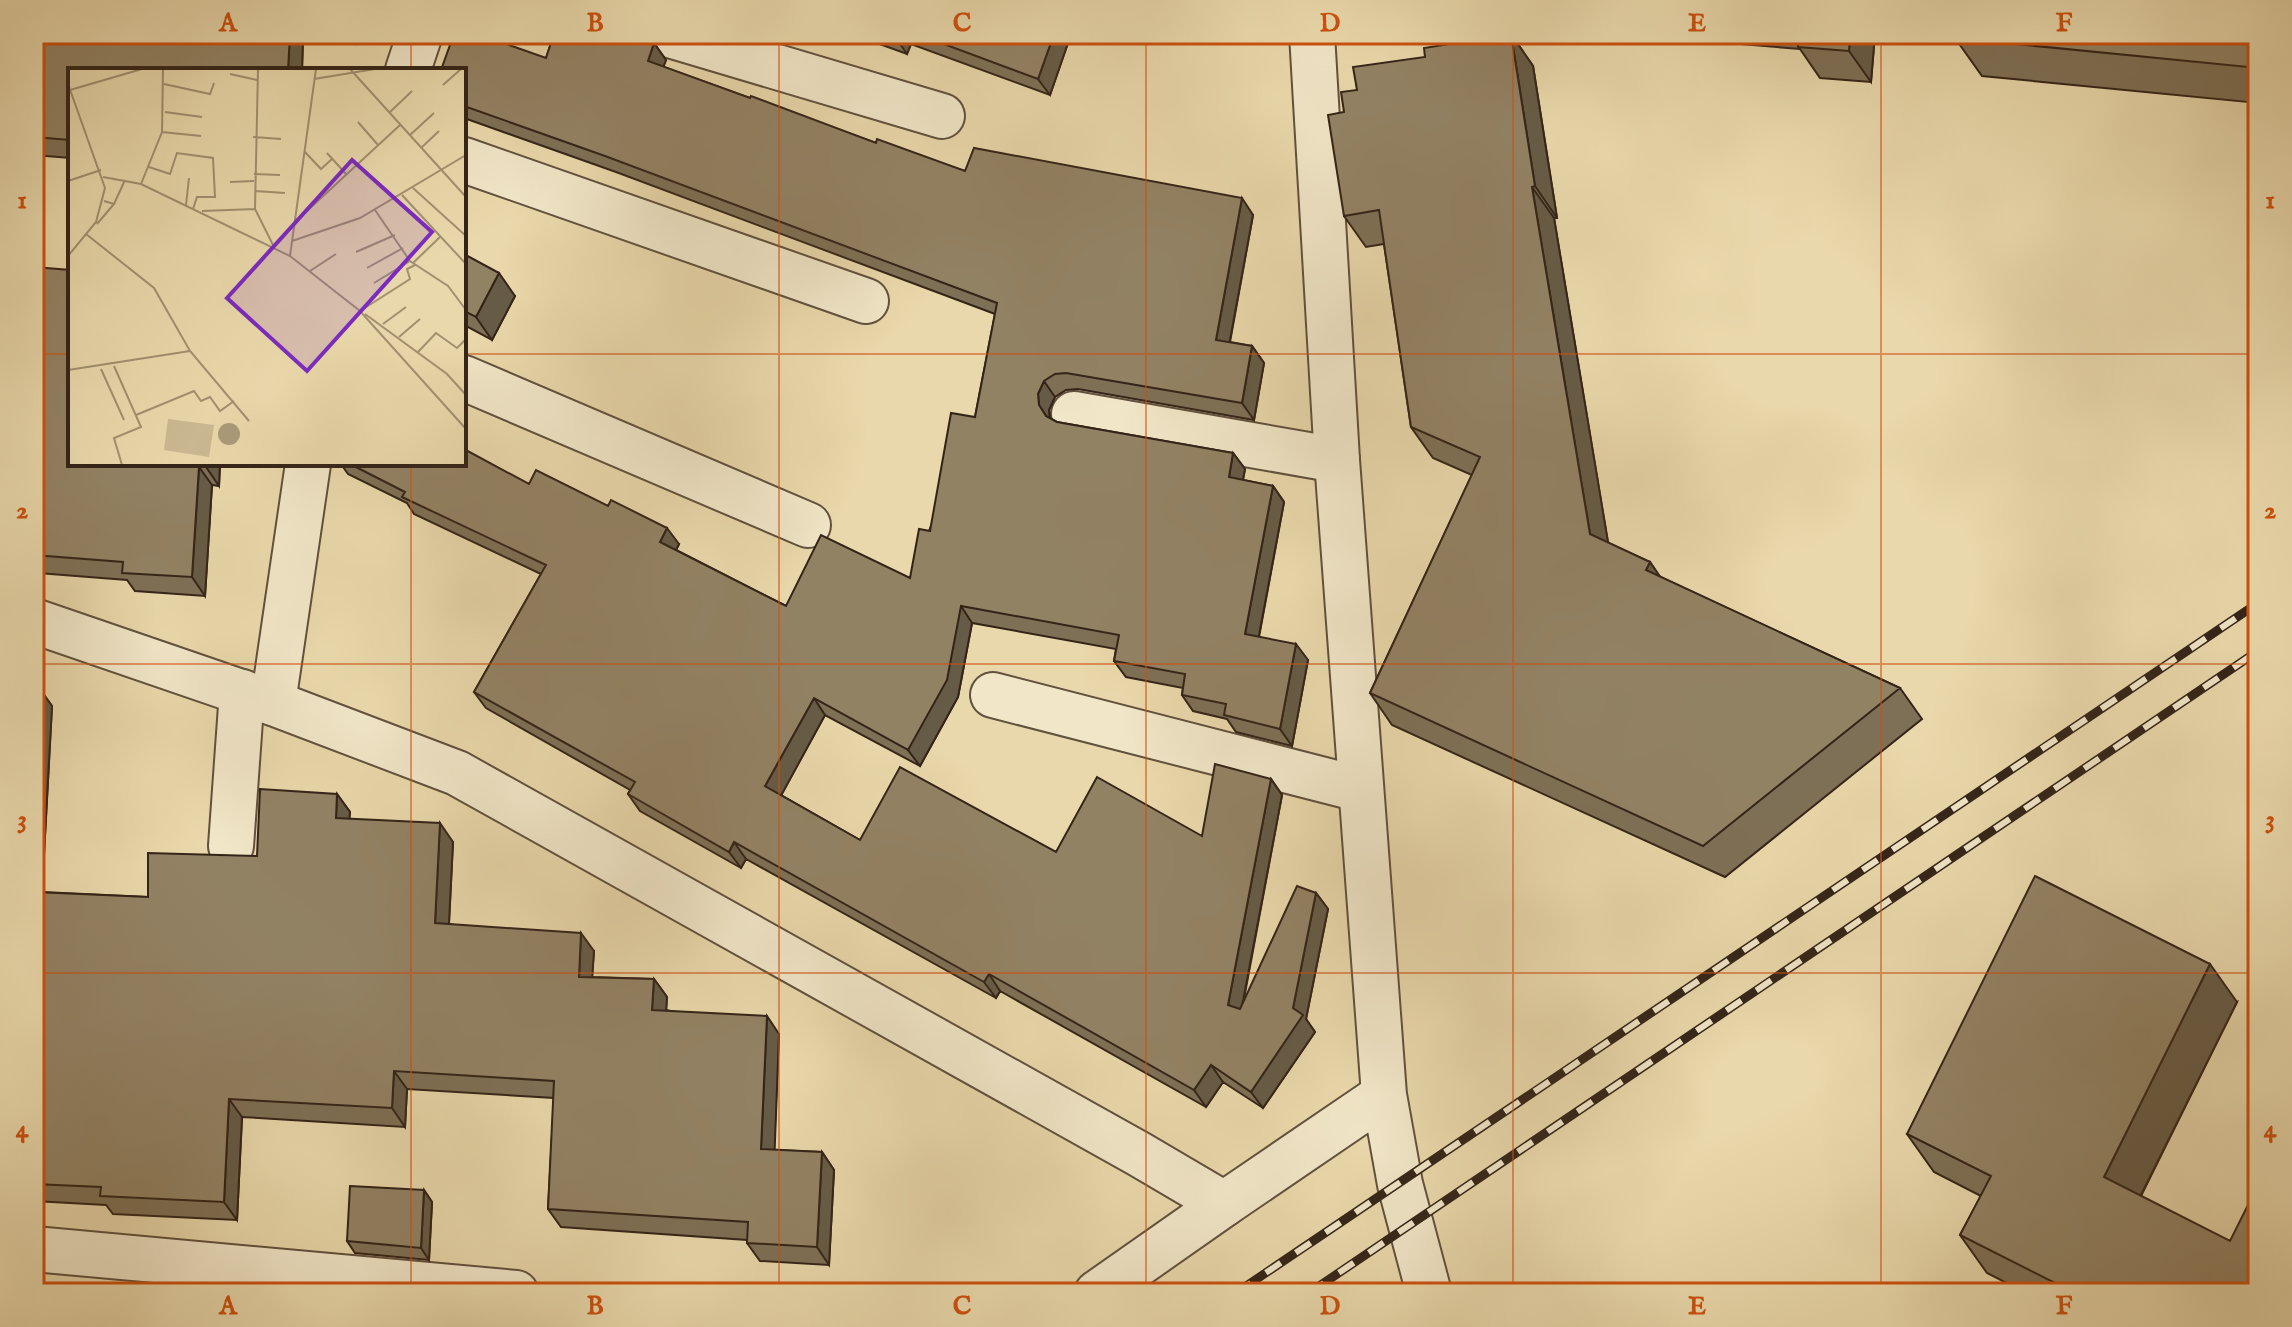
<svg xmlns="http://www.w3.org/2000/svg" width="2292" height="1327" font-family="'IM FELL English',serif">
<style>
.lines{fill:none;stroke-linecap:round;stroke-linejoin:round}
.minor-casing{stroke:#61513d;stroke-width:48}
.tertiary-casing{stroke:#61513d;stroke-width:48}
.minor{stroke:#f1e6c8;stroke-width:44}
.tertiary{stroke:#f1e6c8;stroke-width:44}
.rail-casing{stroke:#342418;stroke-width:9}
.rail{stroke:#f1e6c8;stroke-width:6;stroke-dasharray:18;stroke-linecap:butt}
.wall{fill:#7e7056;stroke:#342418;stroke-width:2}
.shaded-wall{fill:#665b46;stroke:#342418;stroke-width:2}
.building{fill:#928264;stroke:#342418;stroke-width:2}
.grid{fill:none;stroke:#cd510e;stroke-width:2;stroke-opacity:0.55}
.inset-road{fill:none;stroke:#a19070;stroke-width:2}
.view{fill:#7b2cbf;fill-opacity:0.15;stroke:#7b2cbf;stroke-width:4}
.inset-edge{fill:none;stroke:#342418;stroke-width:4}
.neatline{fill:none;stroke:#cd510e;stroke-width:3}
.grid-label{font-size:26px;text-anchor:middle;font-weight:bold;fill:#cd510e}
</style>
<rect width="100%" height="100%" fill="#e9d8ab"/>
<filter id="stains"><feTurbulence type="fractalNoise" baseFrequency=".0025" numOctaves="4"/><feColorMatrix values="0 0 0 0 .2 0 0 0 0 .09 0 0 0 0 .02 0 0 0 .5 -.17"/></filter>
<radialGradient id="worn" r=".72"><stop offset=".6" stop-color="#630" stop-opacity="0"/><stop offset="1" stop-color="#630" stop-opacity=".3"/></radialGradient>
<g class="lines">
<g class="minor-casing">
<path id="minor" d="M666 34 942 116
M408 70 420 34
M464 160 866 301
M464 378 808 525
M1074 414 1337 460
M993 695 1359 789
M273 703 308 464
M231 846 242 692
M34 1249 516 1293
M1097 1293 1224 1204"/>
</g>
<g class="tertiary-casing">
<path id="tertiary" d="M1312 34 1337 460 1384 1095 1400 1184 1429 1293
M34 621 273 703 457 773 1139 1154 1224 1204 1384 1095"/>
</g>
<use href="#minor" class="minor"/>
<use href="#tertiary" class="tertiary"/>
<g class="rail-casing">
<path id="rail" d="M1236 1293 2258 603
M1309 1293 2258 651"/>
</g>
<use href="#rail" class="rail"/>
</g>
<path class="wall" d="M34 34H357L356 43 303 39 302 70H70V158L34 155Z
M554 34H642V37L654 43 666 60 663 67 876 143 965 171 1253 215 1230 342 1252 346 1264 363 1254 420 1078 389 1066 390 1055 397 1049 410 1050 418 1057 422 1233 453 1245 469 1243 480 1273 486 1284 502 1259 637 1308 660 1292 746 1236 732 1227 719 1193 711 1182 695 1183 688 1126 677 1114 661 1116 649 972 623 958 697 920 766 825 715 781 795 860 840 1056 852 1202 836 1271 779 1282 795 1243 1004 1316 893 1328 909 1306 1019 1315 1032 1263 1108 1223 1082 1206 1107 1000 991 996 998 746 859 741 868 640 811 628 794 630 790 486 708 474 692 541 574 414 514 407 503 348 474 341 464H464L529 484 679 544 676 550 786 606 910 578 975 417 995 314 616 172 464 118V70L546 58Z
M852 34H1062L1068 43 1050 95 911 44 907 54Z
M1511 34 1533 66 1557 218H1554L1608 543 1650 562 1660 577 1900 688 1922 719 1725 877 1392 725 1370 693 1472 475 1433 458 1411 427 1384 244 1366 247 1344 216V112L1357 90Z
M1621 34H1875L1871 82 1820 78 1800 49Z
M2258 34V103L1982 76 1955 38Z
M464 254 515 296 492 340 464 325Z
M34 267 220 464 219 486 212 485 205 596 135 591 127 580 38 573 34 567Z
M34 688H39L52 706 42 892 148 897 257 856 337 794 350 812 349 819 453 842 449 924 594 951 592 977 654 979 667 997 666 1010 779 1034 774 1150 822 1152 834 1170 829 1265 760 1261 747 1243V1240L561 1227 548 1209 554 1098 407 1089 405 1127 242 1117 237 1220 113 1214 106 1205 34 1201Z
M2237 1002 2141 1196 2258 1293H2026L1987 1273 1960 1235 1981 1196 1934 1172 1907 1134Z
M424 1190 432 1202 429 1260 355 1253 347 1241Z"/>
<path class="shaded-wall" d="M290 34H299L303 39 302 70H288Z
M350 34H357L356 43Z
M897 34H904L911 44 907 54 896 38Z
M1054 34H1062L1068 43 1050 95 1038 79Z
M1511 34 1533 66 1557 218 1535 186Z
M1850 34H1875L1871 82 1849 51Z
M654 43 666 60 659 78 648 61Z
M1532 187 1554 218 1612 566 1590 534Z
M1242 198 1253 215 1227 356 1216 340Z
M499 273 515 296 492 340 476 317Z
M1252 346 1264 363 1254 420 1242 403Z
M1044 381 1055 397 1049 410 1050 422 1039 405 1038 394Z
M1233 453 1245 469 1240 494 1229 477Z
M206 464H220L219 486 206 467Z
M199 467 212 485 205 596 192 577Z
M1273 486 1284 502 1256 651 1245 634Z
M667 528 679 544 672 558 660 542Z
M1650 562 1672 594 1646 570Z
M961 606 972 623 958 697 920 766 908 750Z
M1296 644 1308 660 1292 746 1280 729Z
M39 688 52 706 41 910 34 900V782Z
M814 698 825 715 777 803 765 786Z
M1271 779 1282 795 1239 1022 1228 1005Z
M337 794 350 812 348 836 336 818Z
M440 823 453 842 448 942 435 923Z
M734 842 746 859 741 868 729 852Z
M1316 893 1328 909 1306 1019 1315 1032 1263 1108 1251 1092 1293 1008Z
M581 933 594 951 591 995 579 977Z
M2210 964 2237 1002 2131 1215 2104 1177Z
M989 974 1000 991 996 998 984 982Z
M654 979 667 997 665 1028 652 1010Z
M767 1016 779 1034 774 1167 761 1149Z
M1211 1065 1223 1082 1206 1107 1194 1090Z
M394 1071 407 1089 405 1127 392 1108Z
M229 1099 242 1117 237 1220 224 1202Z
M822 1152 834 1170 829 1265 817 1247Z
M424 1190 432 1202 429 1260 421 1248Z"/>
<path class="building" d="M34 34H290L288 70H70V140L34 137Z
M454 34H478L546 58 554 34H636L654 43 648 61 750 98 751 96 876 143 877 139 965 171 974 148 1242 198 1216 340 1252 346 1242 403 1066 373 1055 374 1044 381 1038 394 1039 405 1046 416 1057 422 1233 453 1229 477 1273 486 1245 634 1296 644 1280 729 1224 715 1226 704 1182 695 1185 674 1114 661 1119 635 961 606 947 680 908 750 814 698 765 786 860 840 900 767 1056 852 1097 777 1202 836 1215 764 1271 779 1228 1005 1240 1009 1297 886 1316 893 1293 1008 1303 1015 1251 1092 1211 1065 1194 1090 989 974 984 982 734 842 729 852 628 794 635 782 474 692 546 565 402 497 405 492 350 464H464V449L529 484 536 470 608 506 611 500 667 528 660 542 786 606 821 535 910 578 919 529 930 531 951 413 975 417 997 303 605 156 464 106V70H441Z
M885 34H897L896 38Z
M917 34H1054L1038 79Z
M1511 34 1535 186 1532 187 1590 534 1650 562 1646 570 1900 688 1703 846 1370 693 1480 457 1411 427 1379 210 1344 216 1328 115 1344 112 1341 92 1357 90 1353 67 1425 57 1424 48Z
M1799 34H1850L1849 51 1798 47Z
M1956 34H2258V68L1955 38Z
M464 254 499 273 476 317 464 311Z
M34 267 70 270V464H206V467H199L192 577 122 573 123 562 34 555Z
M34 688H39L34 782Z
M260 789 337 794 336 818 440 823 435 923 581 933 579 977 654 979 652 1010 767 1016 761 1149 822 1152 817 1247 747 1243 748 1222 548 1209 554 1081 394 1071 392 1108 229 1099 224 1202 100 1196 101 1187 34 1184V892L148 897V853L257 856Z
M2035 876 2210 964 2104 1177 2230 1241 2258 1185V1293H2075L1960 1235 1991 1176 1907 1134Z
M350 1186 424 1190 421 1248 347 1241Z
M341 1286 413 1293H341Z
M178 1289 241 1293H178Z"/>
<path class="grid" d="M411 34V70M779 34V1293M1146 34V1293M1513 34V1293M1881 34V1293M34 354H70M464 354H2258M411 464V1293M34 664H2258M34 973H2258"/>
<g transform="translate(68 68)">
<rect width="398" height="398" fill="#e9d8ab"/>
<path d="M100 351 146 357 141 389 96 382Z" fill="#cab992"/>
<path d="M150 366a11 11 0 1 1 22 0a11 11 0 1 1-22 0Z" fill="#ab9b79"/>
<path class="inset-road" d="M190 1 187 141 206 179M282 1 398 129M162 6 189 12M246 11 307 1M0 16 37 120 28 154 0 188M96 16 142 26 146 15M375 17 393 1M2 22 74 1M97 44 134 49M321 45 344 23M290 54 310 77M94 64 133 68M342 67 366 45M185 69 213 71M353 80 371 63M236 83 253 101 264 91M259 85 278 106M81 99 102 106 109 85 145 90 147 129H129L125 141M186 106 212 107M35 109 73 116 222 188 292 243 398 361M0 113 33 102M162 114 186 113M73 116 94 64 95 1M345 120 398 168M187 123 217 125M334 127 398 196M46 136 57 112M118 137 121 110M307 142 342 193 380 218 398 242M134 143 187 141M227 154 332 57M29 156 46 136 36 133M18 166 86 220 122 283 181 353M224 173 292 150 398 87M288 184 327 167M222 188 248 1M345 195 372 169M299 200 335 180M242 203 268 186M306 215 342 193M292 243 342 211 339 201 347 197M297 246 379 306 398 327M315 256 338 239M331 269 352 251M350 284 368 265 389 280 398 271M46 298 73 359 46 370 54 397M33 301 56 352M0 302 122 283M68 347 126 323 133 333 142 329 152 343 166 333"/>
<path class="view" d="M284 92 364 164 239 303 159 230Z"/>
<rect width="398" height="398" class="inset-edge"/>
</g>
<rect width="2292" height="1327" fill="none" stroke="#e9d8ab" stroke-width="88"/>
<rect x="44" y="44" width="2204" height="1239" class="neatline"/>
<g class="grid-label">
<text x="228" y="31">A</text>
<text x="595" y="31">B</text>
<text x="962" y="31">C</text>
<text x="1330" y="31">D</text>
<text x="1697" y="31">E</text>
<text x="2064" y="31">F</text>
<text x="22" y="208">1</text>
<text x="2270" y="208">1</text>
<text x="22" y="518">2</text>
<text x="2270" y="518">2</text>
<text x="22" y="827">3</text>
<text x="2270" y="827">3</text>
<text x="22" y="1137">4</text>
<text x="2270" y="1137">4</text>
<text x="228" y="1314">A</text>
<text x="595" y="1314">B</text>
<text x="962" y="1314">C</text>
<text x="1330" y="1314">D</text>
<text x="1697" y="1314">E</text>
<text x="2064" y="1314">F</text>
</g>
<rect width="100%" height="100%" filter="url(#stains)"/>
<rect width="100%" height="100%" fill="url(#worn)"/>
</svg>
